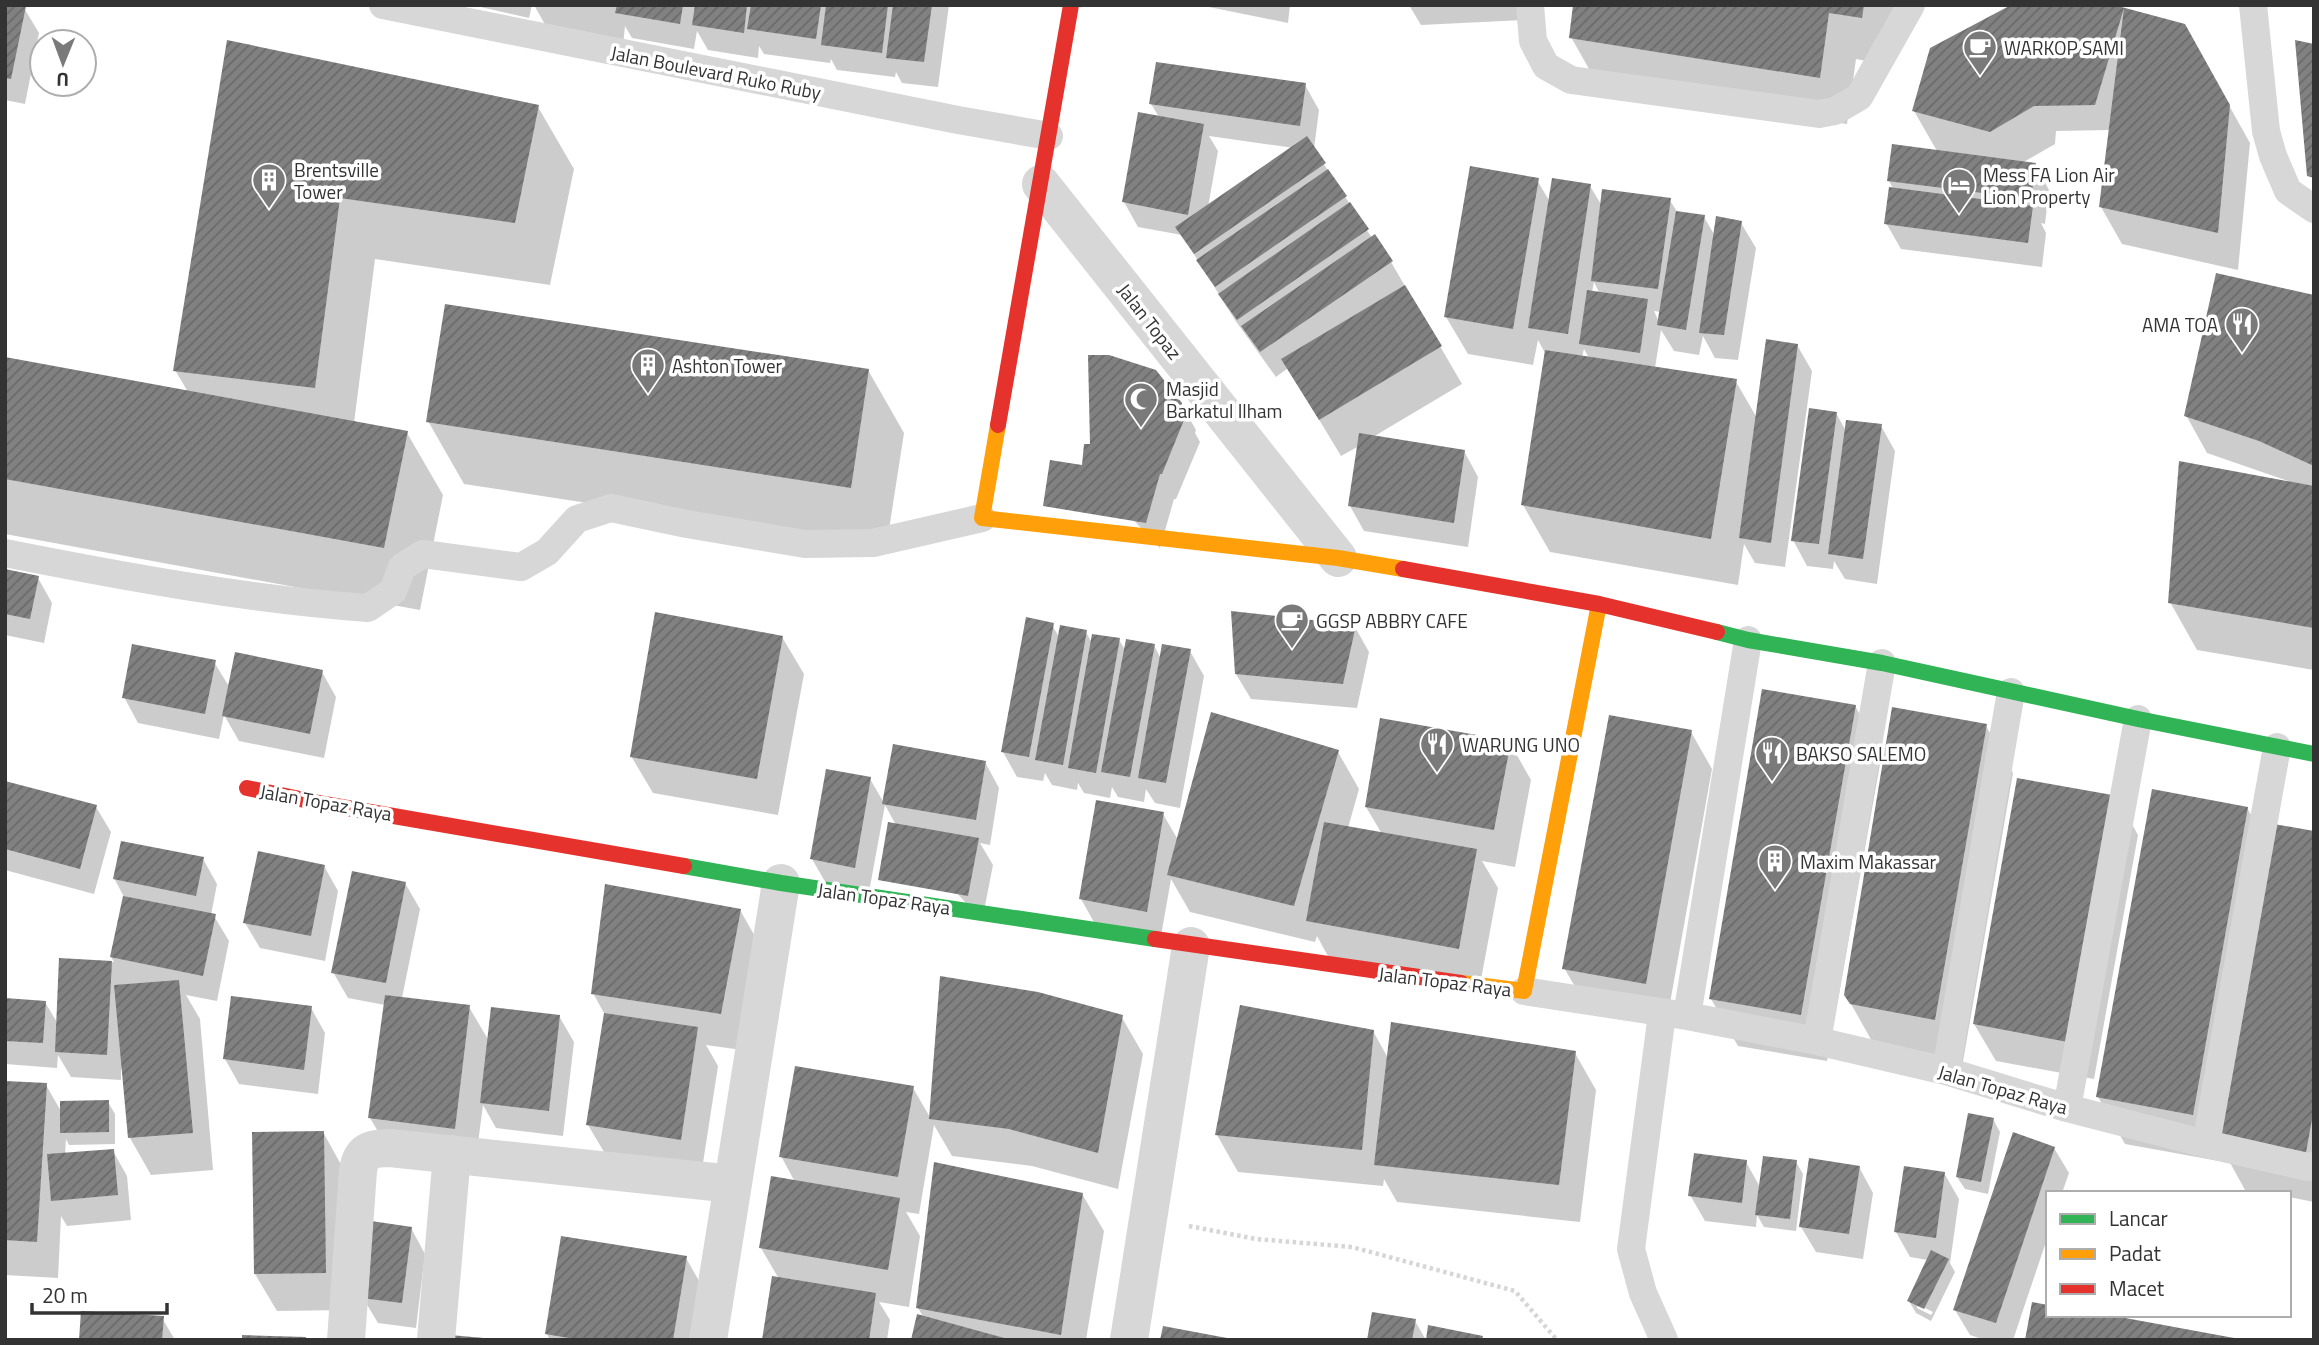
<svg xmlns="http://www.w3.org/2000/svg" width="2319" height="1345" font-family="'Titillium Web',sans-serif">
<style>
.shadow{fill:#0003;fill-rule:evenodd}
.building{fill:url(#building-hatch)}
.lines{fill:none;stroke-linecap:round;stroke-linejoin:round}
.path{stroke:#d6d6d6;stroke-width:4.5;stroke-dasharray:3.5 3.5;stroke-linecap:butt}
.lane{stroke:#d7d7d7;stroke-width:28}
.street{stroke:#d7d7d7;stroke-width:38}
.fast{stroke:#30b455;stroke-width:16}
.slow{stroke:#ff9f0a;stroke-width:16}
.jam{stroke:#e5322d;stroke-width:16}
.labels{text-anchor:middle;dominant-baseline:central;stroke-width:7;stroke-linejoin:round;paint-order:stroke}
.poi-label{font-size:19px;fill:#333;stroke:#fff;text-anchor:start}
.street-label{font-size:19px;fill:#333;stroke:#fff}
</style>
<defs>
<pattern id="building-hatch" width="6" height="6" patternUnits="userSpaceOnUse" patternTransform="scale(1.75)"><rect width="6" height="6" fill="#818181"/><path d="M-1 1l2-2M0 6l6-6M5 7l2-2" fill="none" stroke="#6a6a6a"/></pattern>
</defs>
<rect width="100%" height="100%" fill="#fff"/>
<path class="shadow" d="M5 5 24 8 39 33 25 104 5 100Z
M472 5H532L529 18Z
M534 5H949L938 87 902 83 896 72 895 77 837 70 831 59 830 63 764 54 759 46 758 58 708 50 697 31 694 49 632 38 625 26 623 46 551 35Z
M1199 5H1290L1288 23Z
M1409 5H1516L1524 20 1421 25Z
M1572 5H1896L1888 65 1856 59 1847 124 1598 85 1571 37 1574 8Z
M2108 5 2184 25 2250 143 2238 270 2122 244 2101 207 2110 130 2056 131 2055 144 2022 163 2035 164 2049 190 2045 224 2041 223 2046 233 2042 267 1901 249 1886 223 1894 190 1889 181 1937 151 1914 111Z
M229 42 538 107 574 169 550 285 375 259 354 423 407 433 443 495 420 610 5 534V359L188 392 175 370Z
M1305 85 1319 110 1314 149 1372 238 1391 262 1462 384 1373 437 1464 451 1478 477 1468 547 1364 531 1350 506 1359 446 1341 456 1288 368 1276 377 1235 320 1182 235 1138 227 1124 202 1159 117 1151 104ZM1209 136 1294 148 1208 207 1218 151Z
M1537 180 1550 202 1590 186 1602 206 1669 199 1678 213 1704 217 1715 236 1741 223 1756 248 1738 360 1715 358 1703 336 1699 355 1674 351 1661 330 1655 368 1735 380 1757 418 1797 345 1812 371 1785 567 1755 563 1744 544 1738 585 1550 552 1523 505 1545 353 1538 340 1533 365 1468 354 1446 317ZM1594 282 1600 294 1592 292ZM1654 311 1661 312 1659 322ZM1584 349 1589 358 1582 357Z
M2314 297V670L2197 650 2170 602 2291 482 2207 453 2186 415Z
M868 370 904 433 886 549 464 484 428 421Z
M1181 404 1196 430 1195 433 1200 442 1176 499H1174L1160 548 1083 467 1092 446Z
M1836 413 1846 431 1881 426 1895 451 1877 584 1845 579 1834 561 1833 569 1807 566 1793 540Z
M5 571 38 578 52 603 44 643 5 635Z
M1052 625 1059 637 1086 632 1092 643 1119 640 1126 651 1154 645 1161 659 1190 651 1204 676 1180 808 1155 803 1146 789 1144 802 1118 797 1112 787 1110 798 1084 793 1078 783 1077 790 1052 785 1045 773 1043 781 1017 777 1003 752Z
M1355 627 1369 652 1357 708 1251 699 1236 674Z
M782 637 804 674 778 815 653 793 631 756Z
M214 662 230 688 322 672 336 697 324 758 239 741 224 715 219 739 138 723 124 697Z
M1855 706 1882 753 1827 1061 1738 1046 1711 999Z
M1986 726 2013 773 1962 1067 1873 1043 1846 995Z
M1691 732 1712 769 1667 1020 1586 1005 1564 968Z
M1510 743 1531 780 1515 867 1482 861 1498 888 1480 985 1329 958 1317 936 1315 942 1190 912 1171 879 1161 936 1095 924 1081 899 1163 814 1178 840 1338 752 1359 789 1348 828 1382 834 1366 807Z
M985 762 999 788 990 845 980 843 993 865 982 921 896 825 885 805 869 892 827 885 812 859 870 779 884 803Z
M5 782 96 807 111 832 94 894 5 870Z
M2117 798 2138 835 2094 1079 1996 1061 1974 1024Z
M2247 808 2272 850 2314 833V1202L2289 1197V1193H2263L2245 1190 2222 1148 2219 1161 2125 1144 2098 1097Z
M203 859 217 884 211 915 214 916 229 941 217 1001 186 995 200 1019 213 1170 151 1175 130 1138 124 1069H121V1080L71 1077 58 1055 57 1068 5 1064V999L45 1002 58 1024 61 960 114 962 111 957 124 897 114 878Z
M324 866 338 891 325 961 260 948 245 923Z
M405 883 420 909 402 998 469 1007 489 1041 559 1016 574 1042 563 1136 496 1128 483 1105 475 1166 392 1155 370 1118 385 1005 348 998 333 972Z
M740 910 761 947 742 1050 706 1045 718 1066 701 1176 610 1162 588 1125 605 1015 593 993Z
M311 1008 325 1033 318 1094 239 1084 225 1059Z
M1121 1016 1143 1054 1118 1189 1032 1166 952 1156 934 1125 919 1214 906 1212 920 1236 909 1307 879 1302 890 1320 887 1340H764L779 1279 761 1248 795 1182 781 1156 913 1088 931 1119Z
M1373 1031 1388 1058 1575 1053 1596 1090 1580 1222 1397 1202 1384 1179 1383 1186 1238 1172 1217 1135Z
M5 1082 46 1085 62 1113 108 1102 115 1114V1144L69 1145 66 1139 65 1154 113 1151 127 1176 131 1220 67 1226 61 1216 58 1278 5 1275Z
M1993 1119 2000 1132 1988 1194 1965 1189 1957 1177Z
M323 1132 344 1170 346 1310 277 1311 255 1274Z
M2054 1148 2069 1173 2062 1193H2048V1236L2013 1340H1985L1970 1335 1955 1310Z
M1746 1162 1760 1187 1796 1162 1803 1174 1796 1231 1764 1227 1757 1215 1756 1227 1705 1221 1690 1195Z
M1859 1167 1873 1193 1863 1259 1816 1252 1801 1227Z
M1944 1173 1959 1199 1950 1263 1955 1272 1931 1321 1916 1313 1909 1301 1928 1260 1910 1257 1896 1232ZM1917 1304 1933 1312 1931 1315 1917 1308Z
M1082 1194 1104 1231 1086 1340H912L924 1318 918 1308Z
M411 1228 425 1254 416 1328 378 1323 363 1298Z
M686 1258 707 1295 700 1340H550L547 1334Z
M162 1318 175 1340H81Z
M1415 1321 1426 1340H1369Z"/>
<path class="building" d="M5 5 26 6 11 79 5 78Z
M617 5H683L680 24 615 13Z
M695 5H747L744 33 692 25Z
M751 5H821L816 39 747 29Z
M826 5H888L882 53 821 45Z
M893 5H932L924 62 886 58Z
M1573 5H1864L1862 18 1829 13 1820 78 1569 38Z
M2011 5H2114L2185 24 2230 105 2218 233 2099 207 2124 8 2095 105 2034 106 1990 132 1912 111 1930 48Z
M227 40 539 105 515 223 340 198 315 388 173 371Z
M2295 40 2314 44V178L2307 176Z
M1156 62 1306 83 1300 126 1149 104Z
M1138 112 1204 124 1188 215 1122 202Z
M1307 136 1326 163 1194 254 1175 227Z
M1892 144 2036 163 2031 199 1887 181Z
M1470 166 1539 178 1513 329 1444 317Z
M1328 169 1347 196 1215 287 1196 260Z
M1552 178 1591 184 1568 334 1528 328Z
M1889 187 2033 206 2028 243 1884 224Z
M1602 189 1671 198 1658 289 1591 281Z
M1350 202 1369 229 1237 320 1218 294Z
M1676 211 1705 215 1686 330 1657 325Z
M1716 216 1742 221 1724 335 1699 333Z
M1375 234 1393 261 1260 352 1241 326Z
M2216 273 2314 295V466L2259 441 2184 416Z
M1405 285 1442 346 1319 420 1281 359Z
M1587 290 1648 299 1640 353 1579 344Z
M445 304 869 369 851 488 426 422Z
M1766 339 1798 344 1771 543 1739 538Z
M1545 350 1737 379 1711 539 1521 505Z
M1088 355H1109L1156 370 1182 403 1180 412 1186 415 1162 474H1160L1146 523 1043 506 1050 460 1082 465 1084 444H1090Z
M5 357 408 431 384 548 5 479Z
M1809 408 1837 412 1819 544 1791 541Z
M1846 420 1882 424 1863 559 1828 554Z
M1359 433 1465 450 1454 523 1348 506Z
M2179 461 2314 486V628L2168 603Z
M5 569 39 576 30 619 5 614Z
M1231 611 1356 625 1343 684 1235 674Z
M655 612 783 636 757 779 630 757Z
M1026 617 1054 623 1029 757 1001 752Z
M1060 625 1087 630 1063 765 1035 760Z
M1092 634 1120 638 1096 773 1068 768Z
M1126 639 1155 644 1130 777 1101 772Z
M132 644 216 660 205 714 122 698Z
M1162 644 1191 649 1166 783 1138 778Z
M235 652 323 670 310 734 222 716Z
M1762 689 1856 705 1801 1015 1709 999Z
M1892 707 1987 724 1935 1020 1850 1004 1844 995Z
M1211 712 1339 750 1294 906 1167 875Z
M1609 715 1692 730 1646 984 1562 969Z
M1380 718 1511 741 1494 830 1365 807Z
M893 744 986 761 976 820 882 804Z
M826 769 871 777 855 868 810 859Z
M2017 778 2118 796 2073 1043 1973 1024Z
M5 781 97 805 80 869 5 849Z
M2152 789 2248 807 2193 1115 2096 1097Z
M1096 800 1164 812 1147 912 1079 899Z
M888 822 979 838 968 896 878 880Z
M1324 822 1477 849 1459 949 1306 921Z
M2274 824 2314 831V1108L2305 1158 2216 1143Z
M121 841 204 857 196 896 113 879Z
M258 851 325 865 311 936 243 923Z
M352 871 406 882 386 983 331 973Z
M605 884 741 909 721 1014 591 994Z
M123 896 216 914 203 976 110 957Z
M59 958 112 961 107 1055 55 1052Z
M940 976 1038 992 1123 1015 1098 1153 1009 1129 929 1119Z
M179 980 193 1133 128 1138 114 985Z
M385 995 470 1005 455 1129 368 1118Z
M231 996 312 1006 304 1070 223 1059Z
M5 998 46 1001 43 1043 5 1041Z
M1240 1005 1374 1030 1362 1150 1215 1135Z
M491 1007 560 1015 549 1111 480 1103Z
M604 1013 698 1027 681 1140 586 1125Z
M1391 1022 1576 1051 1559 1185 1374 1165Z
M795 1066 914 1086 898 1177 779 1157Z
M5 1081 47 1083 37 1242 5 1240Z
M109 1100V1132L60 1133V1101Z
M1968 1113 1994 1118 1981 1182 1956 1177Z
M324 1131 326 1273 254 1274 252 1132Z
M2013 1132 2055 1147 1996 1323 1953 1310Z
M114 1149 118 1195 51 1201 47 1154Z
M1694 1153 1747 1160 1742 1203 1688 1196Z
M1763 1156 1797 1160 1790 1219 1755 1215Z
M1809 1158 1860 1166 1849 1234 1799 1227Z
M934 1162 1083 1193 1061 1335 916 1308Z
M1904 1166 1945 1172 1936 1238 1894 1232Z
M771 1176 900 1198 888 1270 759 1248Z
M371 1221 412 1227 402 1303 361 1298Z
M561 1236 687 1256 673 1340H581L545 1334Z
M1931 1250 1949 1259 1924 1309 1907 1301Z
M772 1276 876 1293 869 1340H762Z
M2032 1302 2048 1305V1315H2109L2245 1340H2025Z
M81 1311 164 1316 162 1340H79Z
M1372 1312 1416 1319 1412 1340H1367Z
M917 1314 1008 1339V1340H911Z
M1428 1325 1483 1336 1482 1340H1426Z
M1163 1326 1227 1338V1340H1160Z
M242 1335 306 1337V1340H242Z
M450 1335 484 1338V1340H449Z"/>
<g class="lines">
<path class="path" d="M1189 1226 1256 1239 1352 1247 1515 1291 1557 1340"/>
<path class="lane" d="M383 5 958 120 1049 136
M1530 5 1533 41 1546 66 1571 80 1819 114 1835 111 1859 97 1911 5
M2253 5 2266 131 2273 156 2288 191 2314 209
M5 553C126 577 246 599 368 608L393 591 402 567 423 554 521 567 547 552 577 519 611 508 687 524 805 544 873 543 982 518
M1524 991 1687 1016 1817 1041 1946 1071 2067 1108 2206 1144 2308 1167 2314 1166
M1662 1014 1631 1249 1643 1293 1664 1340
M1687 1016 1748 640
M1817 1041 1882 663
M1946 1071 2011 692
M2067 1108 2138 719
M2206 1144 2277 747"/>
<path class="street" d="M1041 184 1338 558
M346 1340 358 1171C361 1149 371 1149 390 1148L733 1184
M436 1340 452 1154
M708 1340 781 883
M1129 1340 1191 946"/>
<path class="fast" d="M1717 632 1748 640 1882 663 2138 719 2314 754
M684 866 781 883 1155 939"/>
<path class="slow" d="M998 425 982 518 1338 558 1403 569
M1461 983 1524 991 1599 604"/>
<path class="jam" d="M998 425 1071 5
M1403 569 1599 604 1717 632
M247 788 324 804 684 866
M1155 939 1461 983"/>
</g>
<defs>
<g id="cafe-pin" transform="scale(1.75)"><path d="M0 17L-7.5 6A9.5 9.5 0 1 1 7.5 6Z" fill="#7a7a7a" stroke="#fff"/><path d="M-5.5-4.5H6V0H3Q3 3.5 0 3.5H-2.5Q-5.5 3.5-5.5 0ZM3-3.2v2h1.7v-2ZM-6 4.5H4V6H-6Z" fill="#fff"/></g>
<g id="building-pin" transform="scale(1.75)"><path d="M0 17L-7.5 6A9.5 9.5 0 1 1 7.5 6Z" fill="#7a7a7a" stroke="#fff"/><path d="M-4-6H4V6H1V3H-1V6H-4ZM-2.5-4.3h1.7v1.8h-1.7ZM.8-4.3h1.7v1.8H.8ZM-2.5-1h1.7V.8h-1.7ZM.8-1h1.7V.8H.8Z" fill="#fff"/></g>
<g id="hotel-pin" transform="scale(1.75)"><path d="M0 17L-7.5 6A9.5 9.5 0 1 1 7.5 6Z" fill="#7a7a7a" stroke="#fff"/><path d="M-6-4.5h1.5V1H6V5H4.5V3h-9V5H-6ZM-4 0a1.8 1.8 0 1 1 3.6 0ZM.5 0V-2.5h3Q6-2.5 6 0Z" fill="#fff"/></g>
<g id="restaurant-pin" transform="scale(1.75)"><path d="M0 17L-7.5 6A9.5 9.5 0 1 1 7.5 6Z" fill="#7a7a7a" stroke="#fff"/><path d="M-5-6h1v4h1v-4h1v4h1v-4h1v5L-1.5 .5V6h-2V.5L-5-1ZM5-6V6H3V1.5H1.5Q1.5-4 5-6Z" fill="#fff"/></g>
<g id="mosque-pin" transform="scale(1.75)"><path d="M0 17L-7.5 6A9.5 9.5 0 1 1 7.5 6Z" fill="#7a7a7a" stroke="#fff"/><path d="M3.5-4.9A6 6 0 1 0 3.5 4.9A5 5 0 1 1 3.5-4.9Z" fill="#fff"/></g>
</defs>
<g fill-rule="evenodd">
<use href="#cafe-pin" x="1980" y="47"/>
<use href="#building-pin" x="269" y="180"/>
<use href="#hotel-pin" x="1959" y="185"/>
<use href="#restaurant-pin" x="2242" y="324"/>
<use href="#building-pin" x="648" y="365"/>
<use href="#mosque-pin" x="1141" y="399"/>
<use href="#cafe-pin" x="1292" y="620"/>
<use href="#restaurant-pin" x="1437" y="744"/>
<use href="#restaurant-pin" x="1772" y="753"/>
<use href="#building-pin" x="1775" y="861"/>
</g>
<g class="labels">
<g class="poi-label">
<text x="2004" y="47">WARKOP SAMI</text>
<text x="294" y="169">Brentsville<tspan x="294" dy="22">Tower</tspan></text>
<text x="1983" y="174">Mess FA Lion Air<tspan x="1983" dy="22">Lion Property</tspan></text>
<text x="2218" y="324" text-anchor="end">AMA TOA</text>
<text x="672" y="365">Ashton Tower</text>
<text x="1166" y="388">Masjid<tspan x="1166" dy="22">Barkatul Ilham</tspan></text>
<text x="1316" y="620">GGSP ABBRY CAFE</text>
<text x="1462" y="744">WARUNG UNO</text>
<text x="1796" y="753">BAKSO SALEMO</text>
<text x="1800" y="861">Maxim Makassar</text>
</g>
<g class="street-label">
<text transform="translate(716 72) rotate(11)">Jalan Boulevard Ruko Ruby</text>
<text transform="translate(1150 321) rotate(52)">Jalan Topaz</text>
<text transform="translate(326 802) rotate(10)">Jalan Topaz Raya</text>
<text transform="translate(884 898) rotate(8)">Jalan Topaz Raya</text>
<text transform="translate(1445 981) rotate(7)">Jalan Topaz Raya</text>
<text transform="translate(2003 1089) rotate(16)">Jalan Topaz Raya</text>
</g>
</g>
<rect width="2319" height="1345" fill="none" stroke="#333333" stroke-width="14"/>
<rect x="2046" y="1191" width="245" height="126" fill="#ffffff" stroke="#adadad" stroke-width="2"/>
<rect x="2060" y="1214" width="35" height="10" fill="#30b455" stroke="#adadad" stroke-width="2"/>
<text x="2109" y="1226" font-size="21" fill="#333333">Lancar</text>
<rect x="2060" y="1249" width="35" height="10" fill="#ff9f0a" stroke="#adadad" stroke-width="2"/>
<text x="2109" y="1261" font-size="21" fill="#333333">Padat</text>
<rect x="2060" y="1284" width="35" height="10" fill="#e5322d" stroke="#adadad" stroke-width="2"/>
<text x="2109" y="1296" font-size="21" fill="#333333">Macet</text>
<g transform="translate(63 63) rotate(181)"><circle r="33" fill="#ffffff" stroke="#adadad" stroke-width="2"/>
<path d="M0-5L12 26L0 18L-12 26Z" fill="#7a7a7a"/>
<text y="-10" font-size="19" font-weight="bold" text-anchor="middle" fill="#333333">U</text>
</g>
<path d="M32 1303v10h135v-10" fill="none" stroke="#333333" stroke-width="3.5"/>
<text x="42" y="1303" font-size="21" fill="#333333" stroke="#ffffff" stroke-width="5" paint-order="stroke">20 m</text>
</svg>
